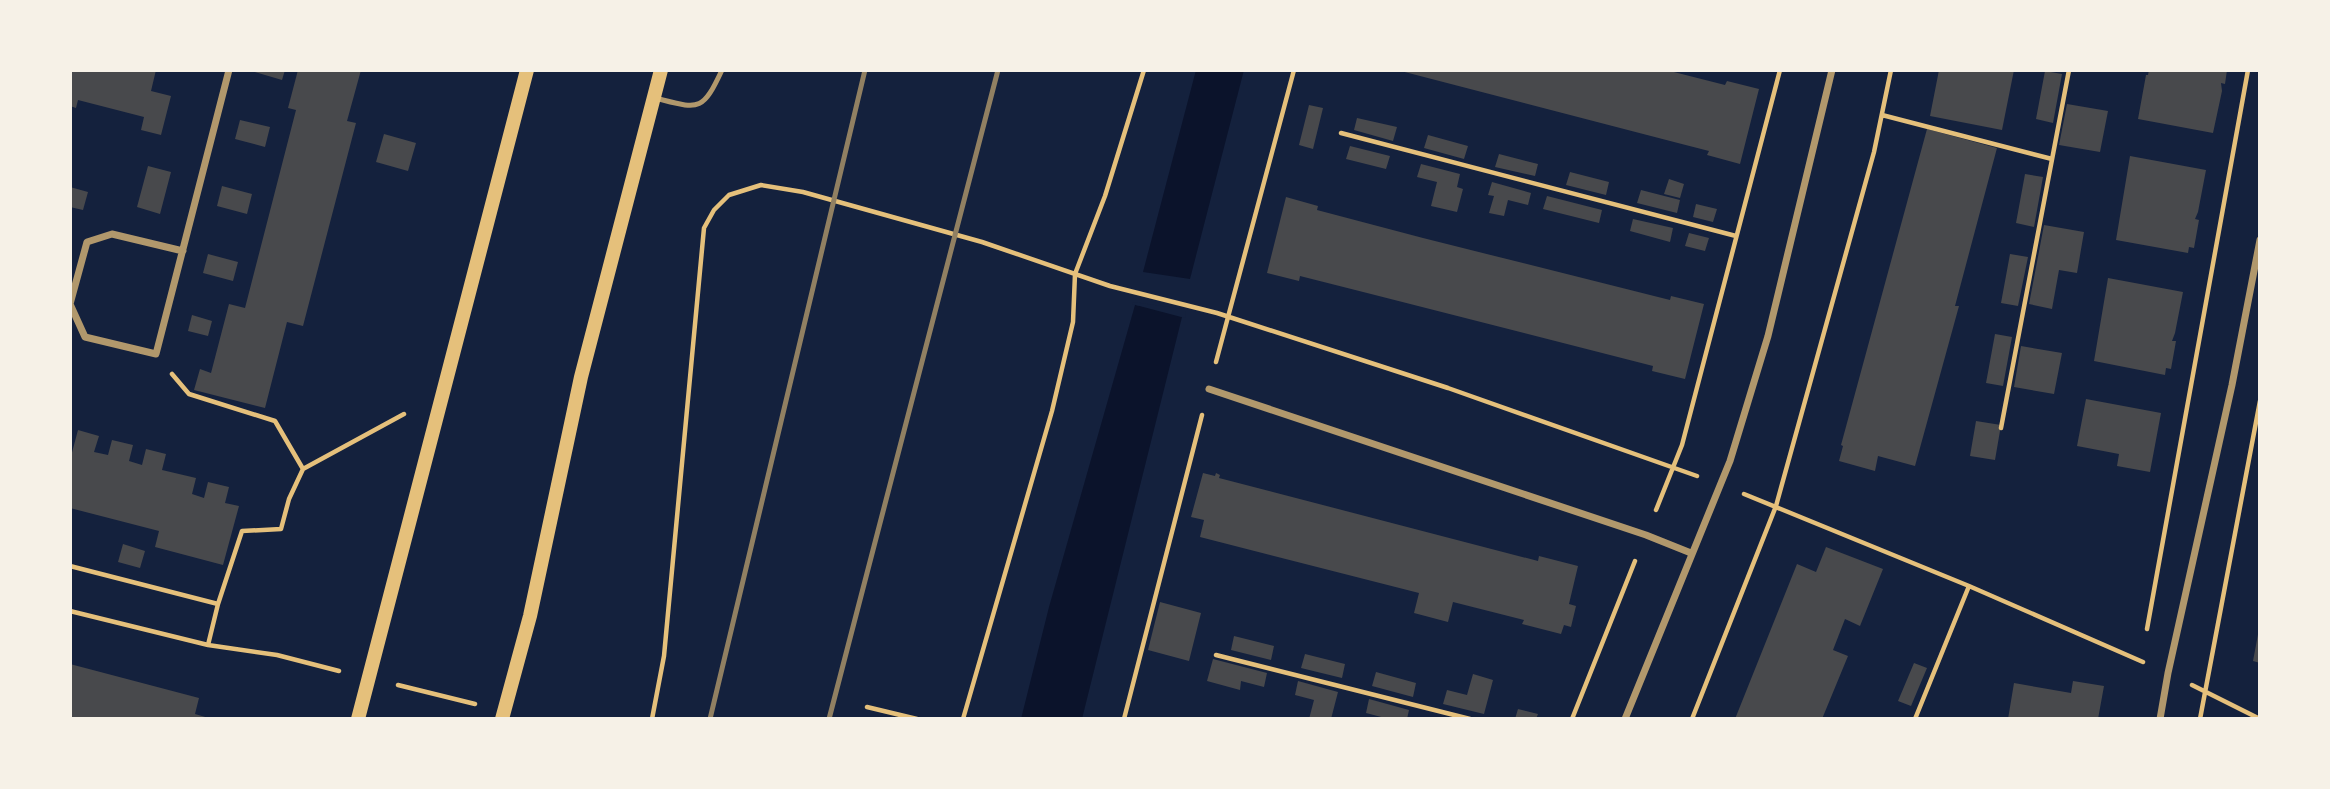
<svg xmlns="http://www.w3.org/2000/svg" width="2330" height="789" font-family="'Public Sans',sans-serif">
<style>
.water{fill:#0b132b}
.pier{fill:#14213d}
.building{fill:#48494c}
.lines{fill:none;stroke-linecap:round;stroke-linejoin:round}
.path{stroke:#e5c07b;stroke-width:4.5}
.service{stroke:#b1986c;stroke-width:5}
.minor{stroke:#b1986c;stroke-width:7}
.secondary{stroke:#e5c07b;stroke-width:14}
.rail{stroke:#918062;stroke-width:5}
</style>
<rect width="100%" height="100%" fill="#14213d"/>
<path class="water" d="M1196 70H1244L1190 279 1143 272Z
M1135 305 1183 313 1082 719H1021L1049 607Z"/>
<path class="pier" d="M1133 302 1184 309 1186 312 1185 318 1132 304Z"/>
<path class="building" d="M70 70H156L151 91 171 96 161 135 141 130 144 117 78 100 76 108 70 106Z
M248 70H285L282 80Z
M298 70H361L347 121 356 123 303 326 287 322 265 408 194 390 200 369 211 373 229 304 245 308 296 110 288 108Z
M1397 70H1666L1725 85 1727 81 1759 89 1740 164 1707 155 1709 151 1674 142Z
M1939 70H2014L2002 130 1930 116Z
M2149 70H2227L2225 84 2221 83 2222 91 2213 133 2138 119 2146 75H2148Z
M2045 71 2062 74 2053 123 2036 119Z
M2067 104 2108 111 2100 152 2059 145Z
M1309 105 1323 108 1313 149 1299 145Z
M1357 118 1397 127 1393 141 1354 130Z
M240 120 270 127 265 147 235 139Z
M1927 129 1997 148 1955 306H1959L1915 466 1878 456 1875 471 1839 461 1843 446 1841 445Z
M384 134 416 143 408 171 376 162Z
M1428 135 1468 146 1464 159 1424 148Z
M1350 146 1390 156 1386 169 1346 159Z
M1499 154 1538 164 1535 176 1495 167Z
M2130 156 2206 170 2198 212 2195 219 2199 220 2194 248 2189 247 2188 253 2116 240Z
M1421 164 1460 174 1457 187 1463 189 1457 212 1431 206 1437 182 1417 177Z
M148 166 171 172 160 214 137 207Z
M1570 172 1609 182 1606 195 1566 185Z
M2025 174 2043 177 2034 227 2016 223Z
M1669 179 1684 184 1680 198 1664 194Z
M1492 182 1531 193 1528 205 1508 200 1504 216 1489 213 1494 196 1488 195Z
M222 186 252 194 247 214 217 206Z
M70 187 88 192 83 210 70 207Z
M1641 190 1680 200 1677 213 1637 203Z
M1547 196 1602 210 1599 223 1543 209Z
M1286 197 1318 206 1317 210 1423 238 1670 300 1671 296 1704 304 1685 379 1652 371 1653 366 1371 294 1300 276 1299 281 1267 273Z
M1696 204 1717 209 1713 222 1693 217Z
M1633 219 1673 228 1670 242 1630 231Z
M2044 225 2084 232 2077 273 2059 270 2052 309 2029 304Z
M1689 233 1709 238 1705 251 1685 246Z
M208 254 238 262 233 281 203 273Z
M2010 254 2028 257 2018 306 2001 303Z
M2108 278 2183 292 2175 333 2172 341H2176L2171 369 2166 368 2165 375 2094 361Z
M192 315 212 321 208 336 188 331Z
M1995 334 2012 337 2003 386 1986 383Z
M2021 346 2062 353 2054 394 2014 387Z
M2086 399 2161 413 2150 472 2117 466 2119 454 2077 446Z
M1976 421 2001 425 1995 460 1970 456Z
M78 430 99 436 94 452 108 455 112 440 133 445 129 461 142 465 146 449 166 454 162 470 196 478 192 494 204 498 208 482 229 487 225 503 239 506 223 565 155 547 159 531 70 508V460Z
M1203 473 1215 476 1216 473 1220 475 1219 478 1538 561 1539 556 1578 566 1569 604 1576 606 1571 627 1564 625 1561 634 1522 624 1524 620 1453 602 1448 622 1414 613 1419 593 1200 537 1204 520 1191 517Z
M123 544 145 551 140 568 118 562Z
M1826 547 1883 569 1860 626 1845 619 1833 650 1848 656 1822 719H1735L1797 564 1816 572Z
M1160 602 1201 613 1189 661 1148 650Z
M2259 629H2260V663L2253 661Z
M1234 636 1274 646 1271 660 1231 650Z
M1305 654 1345 664 1342 678 1301 668Z
M1213 659 1267 673 1264 687 1241 681 1240 690 1207 681Z
M1914 663 1927 668 1911 706 1898 701Z
M70 664 199 698 195 714 212 719H70Z
M1376 672 1416 683 1413 697 1372 686Z
M1473 674 1493 680 1484 714 1443 704 1447 690 1467 695Z
M1298 681 1338 692 1331 719H1309L1314 700 1295 695Z
M2073 681 2104 686 2098 719H2008L2014 683 2071 693Z
M1369 699 1409 710 1407 719H1389L1366 713Z
M1518 709 1538 714 1536 719H1515Z"/>
<g class="lines">
<path class="path" d="M1882 115 2052 159
M1341 133 1736 236
M1216 362 1294 70
M172 374 189 394 275 421 303 469 404 414
M2001 428 2069 70
M1744 494 1969 586 2143 662
M1656 510 1682 445 1780 70
M70 566 218 604
M70 611 208 645 277 655 339 671
M2147 629 2248 70
M208 645 218 604 242 531 281 529 289 499 303 469
M1216 655 1470 719
M398 685 475 704
M2192 685 2260 719
M867 707 917 719
M652 719 664 656 704 228 714 210 729 195 761 185 803 192 982 242 1110 286 1217 313 1448 388 1697 476
M963 719 1052 411 1073 322 1075 274 1105 196 1144 70
M1124 719 1202 415
M1572 719 1635 561
M1692 719 1776 506 1874 152 1891 70
M1915 719 1969 586
M2200 719 2260 401"/>
<path class="service" d="M655 98C699 109 702 113 722 70"/>
<path class="minor" d="M183 251 112 234 87 242 70 304 85 337 156 354 229 70
M1209 389 1646 535 1691 553
M1625 719 1730 461 1768 336 1832 70
M2160 719 2168 673 2232 385 2260 240"/>
<path class="secondary" d="M358 719 527 70
M502 719 530 616 581 377 661 70"/>
<path class="rail" d="M710 719 865 70
M829 719 998 70"/>
</g>
<rect width="2330" height="789" fill="none" stroke="#f6f1e7" stroke-width="144"/>
</svg>
